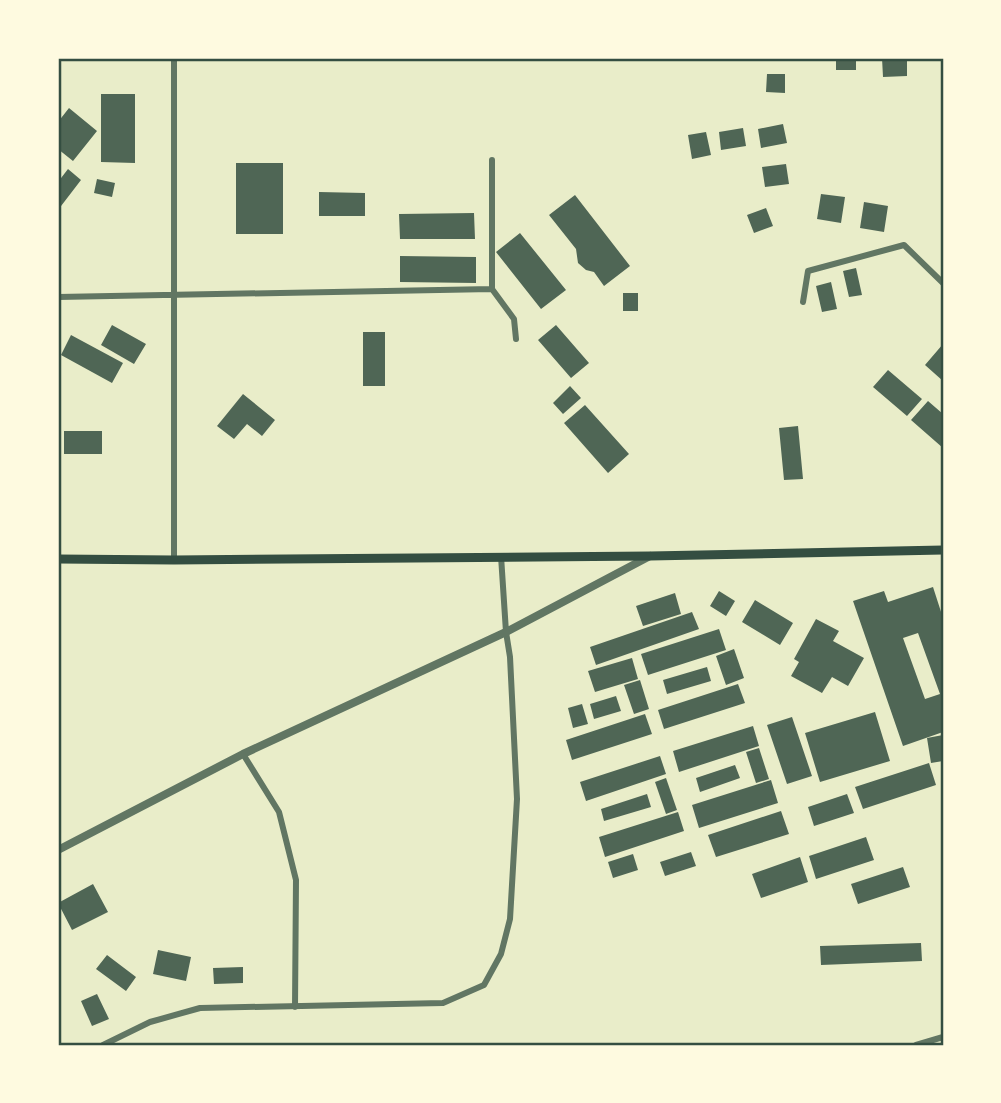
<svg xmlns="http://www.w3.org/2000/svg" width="1001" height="1103" font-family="Lato,sans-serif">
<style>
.building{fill:#4f6655;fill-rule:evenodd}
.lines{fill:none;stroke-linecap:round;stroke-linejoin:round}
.minor{stroke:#617663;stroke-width:6}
.tertiary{stroke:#617663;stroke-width:8}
.secondary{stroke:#344e41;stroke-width:9}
.neatline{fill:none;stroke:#344e41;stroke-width:2.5}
</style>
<rect width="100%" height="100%" fill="#e9edc9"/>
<path class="building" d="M836 58H856V70H836Z
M882 58H907V76L883 77Z
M767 74H785V93L766 92Z
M101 94H135V163L101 162Z
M69 108 97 131 73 161 58 149V122Z
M783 124 787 143 761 148 758 129Z
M743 128 746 146 721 150 719 132Z
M706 132 711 155 692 159 688 135Z
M236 163H283V234H236Z
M786 164 789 184 765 187 762 167Z
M68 169 81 180 58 210V182Z
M97 179 115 183 112 197 94 193Z
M319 192 365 193V216H319Z
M821 194 845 197 841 223 817 219Z
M575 195 630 266 604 286 594 272 586 270 578 263 576 249 549 215Z
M864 202 888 206 884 232 860 228Z
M766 208 773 226 754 233 747 215Z
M474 213 475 239H400L399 214Z
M520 233 566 290 541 309 496 252Z
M400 256 476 257V283L400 282Z
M856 268 862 295 849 297 843 271Z
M831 282 837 309 822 312 816 286Z
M623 293H638V311H623Z
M112 325 146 344 134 364 101 345Z
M556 325 589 363 571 378 538 340Z
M363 332H385V386H363Z
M71 335 123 363 112 383 61 355Z
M943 344V381L925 365Z
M888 370 922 399 907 416 873 387Z
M570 386 581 398 563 414 553 403Z
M243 394 275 420 262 436 247 424 234 439 217 426Z
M928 401 943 414V448L911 420Z
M585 405 629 454 608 473 564 423Z
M798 426 803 479 784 480 779 428Z
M64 431H102V454H64Z
M933 587 943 618V732L903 746 853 601 884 591 888 602ZM918 633 940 694 925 699 903 638Z
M719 591 735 601 726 616 710 606Z
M675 593 681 614 643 626 636 606Z
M755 600 793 623 780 645 742 622Z
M692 612 699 629 596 665 590 647Z
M816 619 839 631 833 641 864 658 848 686 832 677 822 693 791 676 799 662 794 659Z
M719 629 726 650 648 675 641 654Z
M734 649 744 678 726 685 716 656Z
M632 658 638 679 595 692 588 671Z
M707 667 711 681 667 694 663 680Z
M640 680 649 709 634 714 624 685Z
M738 684 745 703 664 729 658 710Z
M616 696 621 711 594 719 590 704Z
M582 704 588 724 573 728 568 708Z
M875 712 890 761 820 782 805 733Z
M645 714 652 734 572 760 566 740Z
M792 717 812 776 787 784 767 725Z
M753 726 759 746 679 772 673 751Z
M943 735V761L931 763 927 738Z
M759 748 769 779 756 783 746 752Z
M660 756 666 774 586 801 580 782Z
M929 763 936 785 863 809 855 787Z
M735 765 740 778 700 792 696 778Z
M666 778 677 810 666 814 655 782Z
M771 780 778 803 699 828 692 805Z
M647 794 651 807 604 821 601 809Z
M847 794 854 813 814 826 808 807Z
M781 811 789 834 716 857 708 835Z
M678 812 684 831 605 857 599 837Z
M866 837 874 860 816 879 809 856Z
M691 852 696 866 665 876 660 862Z
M633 854 638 870 613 878 608 862Z
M800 857 808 882 761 898 752 874Z
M903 867 910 887 858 904 851 884Z
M93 884 108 912 72 930 58 903Z
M921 943 922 961 821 965 820 946Z
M158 950 191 957 186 981 153 974Z
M107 955 136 977 126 991 96 969Z
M243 967V983L214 984 213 968Z
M97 994 109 1019 92 1026 81 1001Z"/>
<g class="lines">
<path class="minor" d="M492 160V289L514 319 516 339
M58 297 492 289
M803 302 808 271 904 245 943 283
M174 560V58
M243 754 279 812 296 880 295 1007
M103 1045 150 1022 200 1008 443 1003 484 985 501 954 510 919 517 799 510 657 506 632 501 556
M916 1045 943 1037"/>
<path class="tertiary" d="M58 850 243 754 506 632 650 556"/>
<path class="secondary" d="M58 559 174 560 650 556 943 550"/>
</g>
<rect width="1001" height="1103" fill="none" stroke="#fefae0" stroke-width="119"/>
<rect x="60" y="60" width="882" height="984" class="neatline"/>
</svg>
